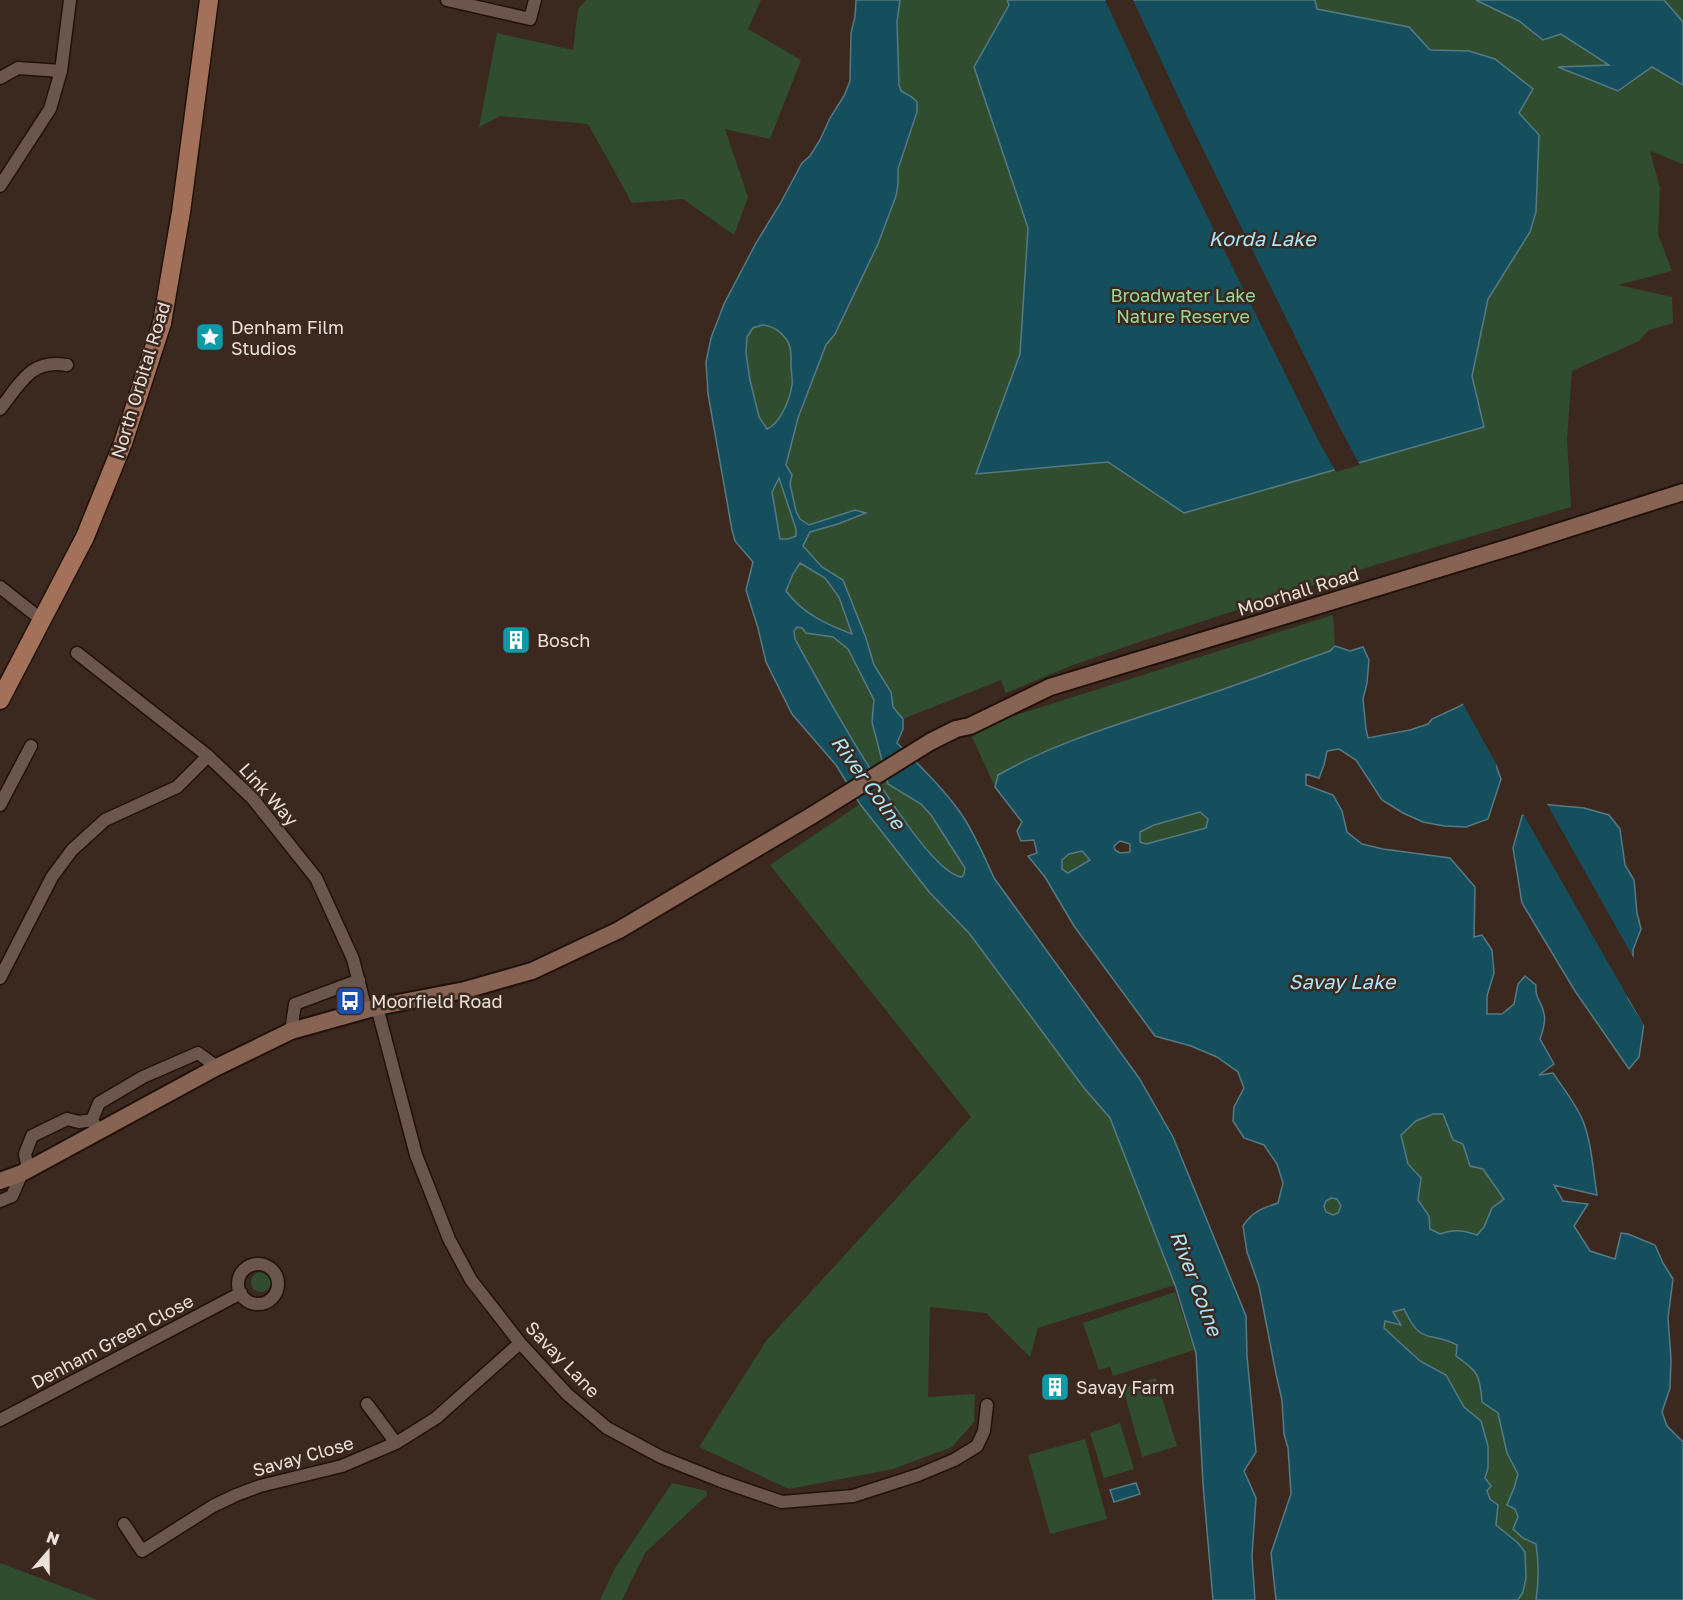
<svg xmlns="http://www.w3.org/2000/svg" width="1683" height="1600" font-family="'Golos Text',sans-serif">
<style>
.green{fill:#304d30}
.water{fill:#154f5e;stroke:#567a83;stroke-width:1.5;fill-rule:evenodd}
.pier{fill:#3b2920}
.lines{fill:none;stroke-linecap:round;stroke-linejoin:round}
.street-casing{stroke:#211109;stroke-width:15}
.secondary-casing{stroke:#211109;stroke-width:20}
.primary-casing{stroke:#211109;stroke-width:21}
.street{stroke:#6b564d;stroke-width:12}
.secondary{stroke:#876354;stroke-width:16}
.primary{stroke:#a3705a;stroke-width:18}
.labels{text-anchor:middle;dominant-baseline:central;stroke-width:5;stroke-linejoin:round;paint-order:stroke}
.park-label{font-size:18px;fill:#99d899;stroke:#3b2920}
.poi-label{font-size:18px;fill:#ece0da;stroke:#3b2920;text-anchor:start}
.street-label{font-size:18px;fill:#ece0da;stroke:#3b2920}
.water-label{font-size:20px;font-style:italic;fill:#aae5f8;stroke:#3b2920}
</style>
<rect width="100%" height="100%" fill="#3b2920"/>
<path class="green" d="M586 0H761L748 29 801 60 770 139 725 129 748 197 734 235 683 199 632 203 588 124 500 116 479 127 497 33 573 50 578 9Z
M900 0H1476L1519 21 1543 40 1561 34 1610 65 1560 67 1652 66 1683 85V164L1650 151 1660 188 1658 234 1672 271 1618 285 1672 297 1673 323 1649 330 1639 341 1572 371 1567 439 1571 507 1375 565 1133 644 1068 667 1006 693 1001 680 903 719 893 707 891 692 874 665 866 638 843 580 822 567 803 546 810 532 838 524 865 513 855 510 809 525 800 519 796 511 790 484 792 475 786 465 798 418 806 397 826 345 835 334 878 244 898 184V169L912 97 901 91 899 85 897 22Z
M1664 0H1683V22H1682Z
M762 325C773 326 783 332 788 342 792 349 791 358 791 366 791 372 793 379 792 385 790 399 780 424 767 429L759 417 750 380 746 353 747 337 753 328Z
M779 477 796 529V536L788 539H780L772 492Z
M800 563 825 578 839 597 853 634C827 624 803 614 786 591L793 574Z
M1333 615 1335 646 1330 651C1284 667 1238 685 1191 700 1126 722 1058 741 998 775L995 787 972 737 984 725Z
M797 627 802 628 806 633 833 637 848 649 875 700 872 722 896 790C905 794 914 798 921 804 937 818 956 849 965 868V874L962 877C922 873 817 679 795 639L794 631Z
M860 804 930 893 969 933 1084 1088 1110 1118 1175 1285 1038 1328 1030 1357 986 1313 930 1307 928 1397 975 1394 974 1422 952 1447 893 1469 789 1489 699 1447 766 1341 971 1117 770 865Z
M1200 812 1208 819 1207 828 1146 844 1139 842 1140 832 1154 825Z
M1082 850 1090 861 1068 873 1062 870V860L1069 854Z
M1433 1114H1443L1453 1140 1463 1144 1470 1166 1483 1169 1505 1199 1492 1208 1484 1227 1477 1235C1463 1230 1454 1229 1440 1234L1430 1229 1429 1216 1418 1200 1421 1178 1408 1164 1401 1135 1416 1121Z
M1324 1206a9 9 0 1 1 18 0a9 9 0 1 1-18 0Z
M251 1282a10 10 0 1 1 20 0a10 10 0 1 1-20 0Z
M1175 1292 1194 1350 1113 1376 1110 1367 1099 1370 1083 1323Z
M1404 1309C1422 1347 1428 1330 1457 1345L1456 1356C1478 1372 1480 1374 1482 1402L1498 1413 1507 1453 1518 1474 1514 1488 1507 1504 1515 1509 1523 1538 1536 1544C1539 1563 1539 1581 1536 1600H1518L1523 1592 1504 1533 1496 1525 1498 1505C1479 1490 1488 1484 1487 1465 1487 1451 1483 1436 1481 1421L1464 1407 1446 1375 1420 1361 1384 1328 1385 1321 1401 1324 1393 1312Z
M1156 1378 1177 1446 1142 1457 1123 1388Z
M1120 1423 1134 1469 1104 1478 1090 1433Z
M1085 1439 1107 1519 1050 1534 1028 1455Z
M672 1483 707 1491V1495L645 1553 622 1600H600L615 1568Z
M0 1563 98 1600H0Z"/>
<path class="water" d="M856 0H900L897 22 899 85 901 91 912 97 917 102V112L898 169V184L896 196 878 244 835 334 826 345 806 397 798 418 786 465 792 475 790 484 796 511 800 519 809 525 855 510 866 513 838 524 810 532 803 546 822 567 843 580 866 638 874 665 891 692 893 707 903 719V729L897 743C919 765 942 787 960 812 974 832 984 856 994 878L1139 1078 1173 1137 1246 1316 1247 1356 1256 1452 1244 1471 1256 1498 1252 1556 1255 1600H1213L1203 1484 1196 1353 1175 1285 1110 1118 1084 1088 969 933 930 893 860 804 836 765 792 714 766 662 758 628 746 590 753 562 735 541 732 530 708 394 706 362 711 338 724 304 756 243 780 204 802 163 810 156 820 140 830 118 844 96 850 81 851 33 855 17ZM762 325C773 326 782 332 788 342 792 349 791 358 791 366 791 372 793 379 792 385 790 399 780 424 767 429L759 417 750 380 746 353 747 337 753 328ZM779 478 796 529V536L788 539H780L772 492ZM800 563 825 578 839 597 852 634C826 624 803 614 786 591L793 574ZM797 627 802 628 806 633 833 637 848 649 874 700 872 722 888 784 921 804 931 815 965 868 964 874 962 877C923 874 817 679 795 639L794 631Z
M1007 0H1315L1317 9 1409 27 1430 50 1469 51 1495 59 1533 89 1519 113 1539 135 1536 212 1530 232 1488 299 1472 376 1484 427 1184 513 1108 462 976 474 1020 354 1028 228 974 67 1009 5Z
M1476 0H1664L1683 22V85L1652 67 1618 91 1558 67 1609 65 1561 34 1543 40 1519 21Z
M1335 646 1350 651 1363 647 1369 660 1367 683 1363 699 1366 729 1368 738 1410 730 1428 724 1432 719 1460 706 1474 697 1497 743V768L1501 779 1488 819 1466 827 1444 826 1423 822 1403 813 1382 800 1356 760 1339 749 1327 751 1324 765 1319 778 1306 774V785L1333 795 1342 811 1347 832 1362 844 1383 849 1450 858 1475 887 1474 937 1482 935 1492 950 1494 973 1487 996V1014H1502L1514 1004 1518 984 1525 976 1536 985C1535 1001 1542 1000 1544 1014 1546 1022 1543 1031 1540 1039L1554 1064 1539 1075 1553 1073C1563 1088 1576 1104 1583 1121 1592 1144 1593 1171 1597 1195L1554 1185 1563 1201 1588 1204 1574 1226 1590 1251 1615 1259 1621 1233 1628 1234 1655 1245 1663 1263 1673 1279 1668 1318 1671 1359 1670 1388 1662 1412 1667 1426 1683 1442V1600H1536C1539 1581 1539 1563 1536 1544L1523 1538 1513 1529 1518 1517 1515 1509 1507 1505 1514 1488 1518 1474 1507 1453 1498 1413 1482 1402C1480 1374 1478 1372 1456 1356L1457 1345C1428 1330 1422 1347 1404 1309L1393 1312 1401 1325 1385 1321 1384 1328 1420 1361 1446 1375 1464 1407 1481 1421 1488 1446V1468L1485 1478 1491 1486 1487 1491 1490 1499 1498 1505 1496 1525 1518 1543 1525 1552 1526 1578 1523 1592 1518 1600H1276L1271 1553 1291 1494 1288 1448 1284 1434 1282 1400 1276 1374 1259 1286 1247 1252 1243 1226C1252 1212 1262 1208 1278 1203L1283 1183 1277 1164 1264 1145 1244 1138 1233 1121 1234 1107 1244 1088 1238 1072 1217 1057 1191 1046 1155 1036 1074 926 1045 877 1028 856 1037 853 1034 840 1021 841 1017 831 1022 822 995 787 998 775C1058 741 1126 722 1191 700 1238 685 1284 667 1330 651ZM1200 812 1208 819 1206 828 1146 844 1140 842V832L1154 825ZM1120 841 1130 844V852L1120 853 1115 850 1114 846ZM1082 851 1090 860 1068 873 1062 869V860L1069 854ZM1433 1114H1443L1453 1140 1463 1144 1470 1166 1483 1169 1504 1199 1492 1208 1484 1227 1477 1235C1463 1230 1454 1229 1440 1234L1430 1229 1429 1216 1418 1200 1421 1178 1408 1164 1401 1135 1416 1121ZM1331 1198 1337 1199 1341 1206 1338 1213 1333 1215 1326 1212 1324 1206 1326 1201Z
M1540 804 1584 808 1609 815 1620 829 1625 865 1634 880 1637 913 1641 929 1633 950V959L1640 974 1628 998 1644 1024 1639 1057 1629 1069 1575 991 1522 903 1513 848 1522 816Z
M1136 1483 1140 1494 1114 1502 1110 1490Z"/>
<path class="pier" d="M1105 0H1133L1195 133 1340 428 1360 465 1336 472 1318 440 1171 143Z
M1473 694H1476L1491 706 1500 743V768L1504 778 1462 702Z
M1539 801 1546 802 1642 973 1631 998 1646 1023V1029L1522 812Z"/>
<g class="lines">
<g class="street-casing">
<path id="street" d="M447 0 530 19 535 0
M0 78 18 68 61 71
M0 186 50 109 61 71 70 0
M0 409C20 384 31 358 67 365
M0 587 42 620
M77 653 208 756 253 799 316 878 353 959 366 1010
M0 805 31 746
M0 978 52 877 72 850 105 820 177 787 208 756
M377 1007 416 1155 449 1239 471 1280 520 1343 567 1394 607 1428 661 1457 721 1481 782 1502 853 1496 918 1475 954 1460 977 1446 984 1431 987 1405
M291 1031 295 1004 359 980
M98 1131 92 1120 99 1103 143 1077 198 1053 217 1067
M28 1169 25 1154 32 1136 67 1119 79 1122 92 1120
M0 1201 12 1196 22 1173
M238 1284a20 20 0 1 1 40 0a20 20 0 1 1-40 0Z
M367 1404 396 1443
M0 1420 241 1293
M124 1524 142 1551 213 1506 236 1495 260 1486 342 1466 396 1443 436 1418 520 1343"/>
</g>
<g class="secondary-casing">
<path id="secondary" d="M0 1181 22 1173 217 1067 291 1031 377 1007 465 990 532 971 619 930 811 816 930 742 956 729 970 726 1050 687 1517 545 1683 492"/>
</g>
<g class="primary-casing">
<path id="primary" d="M0 700 85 537 123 443 162 323 181 212 209 0"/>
</g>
<use href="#street" class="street"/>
<use href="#secondary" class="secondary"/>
<use href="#primary" class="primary"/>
</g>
<defs>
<g id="sight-square" transform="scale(1.5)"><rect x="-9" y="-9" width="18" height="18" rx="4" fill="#0f9aa8" stroke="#3b2920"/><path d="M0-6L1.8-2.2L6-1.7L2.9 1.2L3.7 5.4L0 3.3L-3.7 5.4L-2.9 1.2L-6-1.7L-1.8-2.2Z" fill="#fff"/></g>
<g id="building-square" transform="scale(1.5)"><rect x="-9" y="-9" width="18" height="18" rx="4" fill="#0f9aa8" stroke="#3b2920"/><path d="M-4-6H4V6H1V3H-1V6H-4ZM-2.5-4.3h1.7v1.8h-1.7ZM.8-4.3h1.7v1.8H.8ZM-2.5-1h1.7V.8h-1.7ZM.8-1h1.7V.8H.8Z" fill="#fff"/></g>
<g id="bus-square" transform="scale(1.5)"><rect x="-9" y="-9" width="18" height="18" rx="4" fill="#1a4fb4" stroke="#3b2920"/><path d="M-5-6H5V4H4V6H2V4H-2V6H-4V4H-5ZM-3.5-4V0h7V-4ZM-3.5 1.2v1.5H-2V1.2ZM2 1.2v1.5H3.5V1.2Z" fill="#fff"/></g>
</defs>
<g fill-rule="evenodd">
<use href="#sight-square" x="210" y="337"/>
<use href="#building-square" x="516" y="640"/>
<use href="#bus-square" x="350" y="1001"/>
<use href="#building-square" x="1055" y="1387"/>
</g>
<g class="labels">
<g class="park-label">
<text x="1183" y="295">Broadwater Lake<tspan x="1183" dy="21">Nature Reserve</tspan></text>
</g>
<g class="poi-label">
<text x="231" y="327">Denham Film<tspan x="231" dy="21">Studios</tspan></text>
<text x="537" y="640">Bosch</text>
<text x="371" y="1001">Moorfield Road</text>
<text x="1076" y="1387">Savay Farm</text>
</g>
<g class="street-label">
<text transform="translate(140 380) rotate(-73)">North Orbital Road</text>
<text transform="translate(1298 591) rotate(-17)">Moorhall Road</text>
<text transform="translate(269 794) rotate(48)">Link Way</text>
<text transform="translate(112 1341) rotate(-28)">Denham Green Close</text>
<text transform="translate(563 1359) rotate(46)">Savay Lane</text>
<text transform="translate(303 1456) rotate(-16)">Savay Close</text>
</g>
<g class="water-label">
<text x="1262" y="238">Korda Lake</text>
<text transform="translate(869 782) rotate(54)">River Colne</text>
<text x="1342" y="981">Savay Lake</text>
<text transform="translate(1197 1283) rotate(69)">River Colne</text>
</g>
</g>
<g transform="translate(48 1552) rotate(20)" stroke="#3b2920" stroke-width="4.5" paint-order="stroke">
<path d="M0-4.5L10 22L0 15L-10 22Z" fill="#ece0da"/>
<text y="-9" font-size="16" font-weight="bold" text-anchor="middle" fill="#ece0da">N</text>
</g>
</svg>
